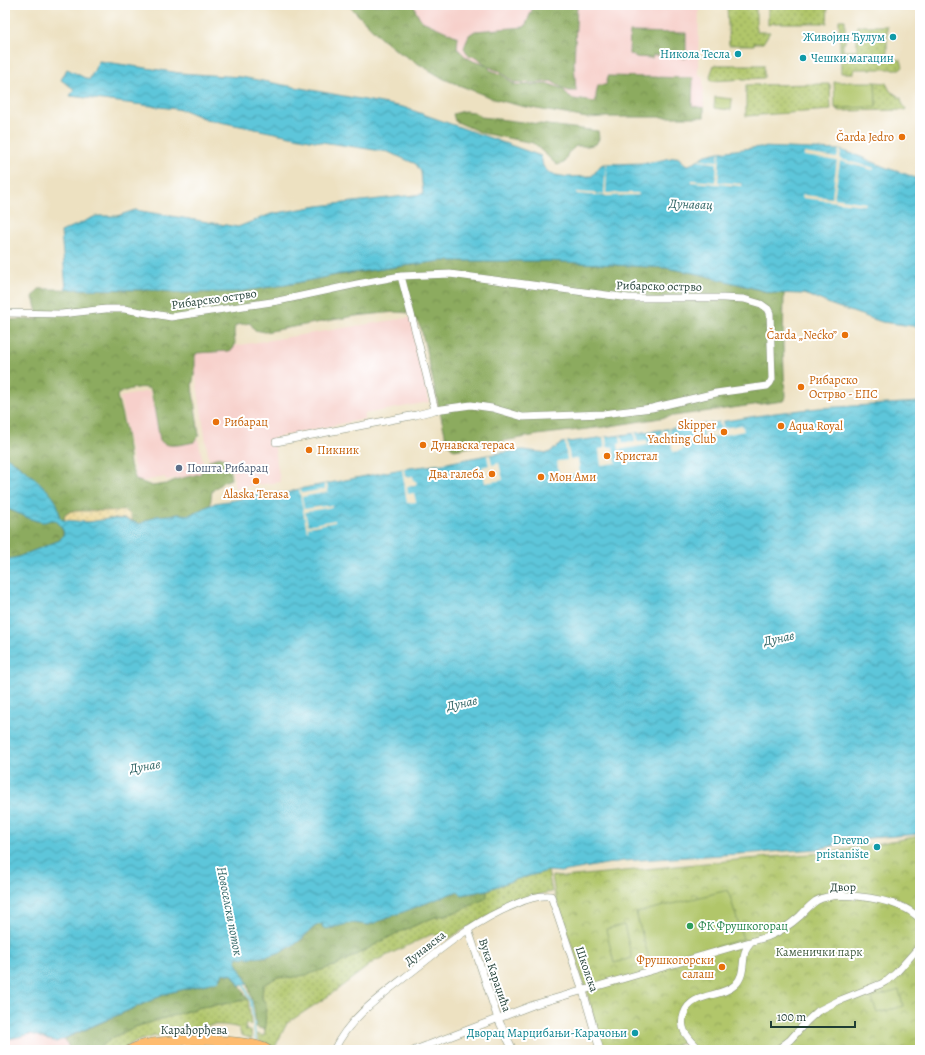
<svg xmlns="http://www.w3.org/2000/svg" width="925" height="1055" font-family="Alegreya,serif">
<style>
.built{fill:#f7d0cb}
.grass{fill:url(#grass-dots);stroke:#68824f}
.forest{fill:url(#forest-crowns);stroke:#567449}
.sand{fill:url(#sand-dots);stroke:#868c69}
.park{fill:url(#park-crowns);stroke:#68824f}
.pitch{fill:#b1c66a;stroke:#68824f}
.water{fill:url(#water-waves);stroke:#3e8287}
.pier{fill:#ede1c1}
.lines{fill:none;stroke-linecap:round;stroke-linejoin:round}
.stream{stroke:#5dc6da;stroke-width:1.5}
.minor-casing{stroke:#868f7a;stroke-width:8}
.major-casing{stroke:#868f7a;stroke-width:10}
.minor{stroke:#fff;stroke-width:7}
.major{stroke:#febc70;stroke-width:9}
.culture-dot{fill:#0f9aa8;stroke:#fff;stroke-width:1.5}
.food-dot{fill:#e8710a;stroke:#fff;stroke-width:1.5}
.service-dot{fill:#5c6f8a;stroke:#fff;stroke-width:1.5}
.leisure-dot{fill:#2e9e5b;stroke:#fff;stroke-width:1.5}
.labels{text-anchor:middle;dominant-baseline:central;stroke-width:4;stroke-linejoin:round;paint-order:stroke}
.culture-label{font-size:12px;fill:#0d838f;stroke:#fff;text-anchor:end}
.food-label{font-size:12px;fill:#c56008;stroke:#fff;text-anchor:start}
.street-label{font-size:12px;fill:#1f3d34;stroke:#fff}
.service-label{font-size:12px;fill:#4e5e75;stroke:#fff;text-anchor:start}
.leisure-label{font-size:12px;fill:#27864d;stroke:#fff;text-anchor:start}
.park-label{font-size:12px;fill:#445f42;stroke:#fff}
.water-label{font-size:13px;font-style:italic;fill:#326666;stroke:#fff}
</style>
<defs>
<pattern id="grass-dots" width="8" height="8" patternUnits="userSpaceOnUse"><rect width="8" height="8" fill="#b1c66a"/><path d="M2 2h.1M6 6h.1" fill="none" stroke="#8fa258" stroke-width="1.8" stroke-linecap="round"/></pattern>
<pattern id="forest-crowns" width="20" height="18" patternUnits="userSpaceOnUse"><rect width="20" height="18" fill="#8cab5e"/><path d="M2 6a3 3 0 1 1 6 0M12 15a3 3 0 1 1 6 0" fill="none" stroke="#728c4e"/></pattern>
<pattern id="sand-dots" width="8" height="8" patternUnits="userSpaceOnUse"><rect width="8" height="8" fill="#eeda9e"/><path d="M2 2h.1M6 6h.1" fill="none" stroke="#ccbc89" stroke-width="1.8" stroke-linecap="round"/></pattern>
<pattern id="park-crowns" width="20" height="18" patternUnits="userSpaceOnUse"><rect width="20" height="18" fill="#b1c66a"/><path d="M2 6a3 3 0 1 1 6 0M12 15a3 3 0 1 1 6 0" fill="none" stroke="#8fa258"/></pattern>
<pattern id="water-waves" width="16" height="10" patternUnits="userSpaceOnUse"><rect width="16" height="10" fill="#5dc6da"/><path d="M0 5q4-4 8 0t8 0" fill="none" stroke="#4ca2b2"/></pattern>
</defs>
<rect width="100%" height="100%" fill="#fff"/>
<filter id="ink" filterUnits="userSpaceOnUse"><feTurbulence type="fractalNoise" baseFrequency=".025" numOctaves="2"/><feDisplacementMap in="SourceGraphic" scale="8" xChannelSelector="R" yChannelSelector="G"/><feConvolveMatrix kernelMatrix="1 2 1 2 8 2 1 2 1" color-interpolation-filters="sRGB"/></filter>
<filter id="wash" filterUnits="userSpaceOnUse"><feTurbulence type="fractalNoise" baseFrequency=".012" numOctaves="4" result="noise"/><feDisplacementMap in="SourceGraphic" scale="16" xChannelSelector="R" yChannelSelector="G"/><feGaussianBlur stdDeviation="0.9" result="paint"/><feColorMatrix in="noise" values="0 0 0 0 0 0 0 0 0 0 0 0 0 0 0 0 0 1.4 0 .05"/><feComposite in="paint" operator="in"/></filter>
<g filter="url(#wash)">
<rect width="100%" height="100%" fill="#ede1c1"/>
<path class="built" d="M414 5H699L698 73 703 78 704 117 574 99 569 97 563 89 549 84 518 85 512 83 507 78 466 57 457 48 458 37 422 21 416 12Z
M412 317 429 402 364 414V419L273 438 280 482 235 488 231 464 210 467 190 340 234 346Z
M149 391 151 399 189 392 205 473 166 480 165 477 137 482 120 397Z
M31 1034 56 1042 65 1039 70 1050H5V1040Z"/>
<path class="grass" d="M727 5H756V32H770L763 43H754V45H729Z
M766 5H828L827 23H774L768 25V6Z
M839 20H845V43H843V51H857V26H887V59L901 60 903 67 901 69H854V73H841Z
M714 65H764V78L711 81 710 76Z
M875 82 886 83 890 91 901 98 902 103 906 109 905 110 840 111 835 108 876 107Z
M830 84 831 110 746 116V85Z
M548 871 552 892C517 897 478 921 448 939L432 934 375 961 330 995 287 1023 275 1047 259 1041 257 1034 264 1036 266 1025 265 1019 266 1004 262 998 263 985 278 976 288 978 337 965 397 933 435 917 457 912 486 898 487 890 514 880Z
M248 999 251 1025 245 1024 246 1030 251 1032 252 1039 241 1035 239 1028C230 1025 207 1022 199 1029 199 1029 196 1034 195 1034L155 1036 134 1042 123 1050H97L112 1038 135 1027 201 1007 230 1003Z"/>
<path class="forest" d="M348 5H414L416 12 422 21 458 37 457 48 466 57 475 62H480L487 66 477 57 469 56 464 48 469 35 475 31 525 27 534 5H577L574 63 576 91H568L551 81 536 83 513 82 500 71 493 69 488 66 490 70 503 75 512 83 518 85 549 84 563 89 569 97 574 99 596 102V95L598 85H606L608 76 693 78 692 106 704 108V117H604L587 118 521 106 494 99 444 79 397 51 380 37Z
M630 32 686 33V58H683V55H653L652 58 635 57 634 55 629 54Z
M464 111 474 112 481 117 598 131 599 139 596 144 588 146H576L568 153 564 163 557 165 533 143 482 133 455 121 453 114Z
M441 261H547L666 268 699 274 772 293H784L783 345 785 398 783 401 673 416 604 427 537 435 454 450 447 443 421 328 416 320 411 313 395 312 355 316 265 332 255 330 250 323 236 325C231 332 238 342 233 349L229 351 197 353 195 356V372L192 385 199 435 194 442C184 444 166 449 160 440L151 390C144 384 125 390 118 394L117 396 126 432 130 465 136 480 152 486 166 484 178 479 200 474C206 463 209 458 222 457L228 462 231 479 223 482 212 491 210 505 189 515 179 514 151 518 140 524 132 521V519L125 511H71L65 515 64 520 60 519 59 512 26 471 5 456V320L39 319 33 297 39 289 155 290 180 293 286 285 332 276Z
M5 508 36 521 55 520C62 526 66 533 60 540L18 557 5 560Z
M487 890V898L457 912 435 917 397 933 337 965 306 975 288 978 278 977 263 985 262 998 266 1004 265 1030 256 1027 254 1008 248 984 236 961 238 957C261 959 280 956 300 941 307 935 313 927 321 923L332 929 338 925 352 923 369 925 458 891 462 895Z
M223 973 233 975 248 999 230 1003 201 1007 135 1027 112 1038 97 1050H70L65 1039 168 993 219 981Z"/>
<path class="sand" d="M71 511H125L130 514 132 521C118 515 103 521 90 522 81 523 72 521 64 520L65 515Z"/>
<path class="park" d="M715 97 732 99 731 110 714 108Z
M920 836V1050H694L685 1040 686 1042 658 1050H602L586 989 555 895 552 876 564 877 747 859 825 853Z"/>
<path class="pitch" d="M834 82H875L876 107 835 108Z
M728 890 743 939 651 966 636 913Z
M624 925 632 958 614 963 606 929Z
M899 990 903 1006 877 1013 872 998Z"/>
<path class="water" d="M99 61 180 73 241 77 403 107 541 156 543 166 550 174 568 177 592 176 601 165 604 164 647 163 676 157C682 158 683 165 689 165L706 155 719 152 760 147 840 150C856 154 872 162 887 168 898 172 910 174 920 181V327L882 322 832 305 816 298 803 294 772 293 699 274 666 268 547 261H441L336 275 286 285 236 292 180 293 155 290 66 289 61 232 96 216H117L135 210 238 227 271 214 318 206 423 194 421 172 416 164 388 152 315 141 205 119 184 110 70 96 74 89 61 80 67 69 89 80Z
M920 402V834L869 838 818 849 623 861 561 872 548 871 514 880 487 890 462 895 458 891 369 925 352 923 326 929 322 927 323 924C313 924 306 936 298 942 278 956 262 959 238 957L236 961 248 984 240 986 233 975 223 973 219 981 168 993 56 1042 31 1034 5 1040V560L18 557 60 540 64 533C62 528 59 522 54 520 50 519 46 523 42 522 29 520 17 512 5 508V456C20 466 52 489 58 506 59 510 59 514 60 518L63 520 89 522 108 519H124L140 524 156 516 179 514 189 515 215 503 247 498 258 494 287 493 299 489 402 469 442 464 487 455 522 450 548 453 556 448 561 443 719 422 775 413 819 408Z"/>
<path class="pier" d="M839 150H841L840 159 874 168 873 170 840 161 834 198 866 203 865 205 802 198 803 195 832 198 837 161 804 156V153L837 158Z
M719 152 720 153 718 182 742 184V186L692 182V180L716 182 717 163 699 161V160L718 161Z
M606 164H607L606 193H638L639 195 607 196 577 194V192L604 194Z
M722 421 723 428 742 425 744 431 704 439 702 424H703L705 432 721 429 719 422Z
M668 428H669L671 438 681 436 683 450 673 452 670 438 669 439 670 443 655 445 653 430 655 436 662 435V429H663L664 435 669 434Z
M634 433H636L637 441 647 440 648 445 619 450 618 444 621 443 620 435H621L623 443 635 442Z
M603 437H606L607 447H613L616 463 601 465 599 449 605 448Z
M565 442H567L570 459 578 458 580 473 559 476 557 461 567 460Z
M487 455H490L492 465 499 463 503 480 485 483 482 467 489 465Z
M404 468 405 477 413 476 414 481H416L417 485 407 487 408 494 414 493 416 502 407 503 402 469Z
M324 484H327L328 492 302 497 304 509 332 505V507L305 512 308 525 335 520V522L308 527V530L307 531 299 489 300 488 302 493 325 489Z"/>
<g class="lines">
<path class="stream" d="M244 984 251 1002 256 1042"/>
</g>
</g>
<g filter="url(#ink)">
<g class="lines">
<g class="minor-casing">
<path id="minor" d="M5 313 61 314 106 309H124L171 317 278 301 357 284 401 276 450 274 629 298H723L744 299 761 304 768 309 770 313 772 379 770 383 767 386 716 393 652 408 603 414 523 417 492 408 471 405 435 410
M276 442 416 415 435 410 418 341 401 276
M468 929 498 1019 513 1050
M188 1041V1050
M334 1050C351 1014 388 991 418 967 449 942 479 919 516 904 527 899 538 895 551 896L583 991 600 1050
M415 1050 536 1004 767 937C780 932 790 925 800 916 805 911 810 905 816 901 835 890 880 898 900 906 908 909 914 913 920 919
M700 1050C690 1039 678 1031 684 1014 691 992 721 998 735 985 748 973 739 954 750 943
M777 1050 790 1040 807 1021 818 1011 838 1001 881 984 888 980 895 974 920 946"/>
</g>
<g class="major-casing">
<path id="major" d="M130 1050C150 1037 226 1039 250 1044 257 1045 263 1047 268 1050"/>
</g>
<use href="#minor" class="minor"/>
<use href="#major" class="major"/>
</g>
</g>
<g class="culture-dot">
<circle cx="893" cy="37" r="4"/>
<circle cx="738" cy="54" r="4"/>
<circle cx="803" cy="58" r="4"/>
<circle cx="877" cy="847" r="4"/>
<circle cx="635" cy="1033" r="4"/>
</g>
<g class="food-dot">
<circle cx="902" cy="137" r="4"/>
<circle cx="845" cy="335" r="4"/>
<circle cx="801" cy="387" r="4"/>
<circle cx="216" cy="422" r="4"/>
<circle cx="781" cy="426" r="4"/>
<circle cx="724" cy="432" r="4"/>
<circle cx="423" cy="445" r="4"/>
<circle cx="309" cy="450" r="4"/>
<circle cx="607" cy="456" r="4"/>
<circle cx="492" cy="474" r="4"/>
<circle cx="541" cy="477" r="4"/>
<circle cx="256" cy="481" r="4"/>
<circle cx="722" cy="967" r="4"/>
</g>
<circle class="service-dot" cx="179" cy="468" r="4"/>
<circle class="leisure-dot" cx="690" cy="926" r="4"/>
<g class="labels">
<g class="culture-label">
<text x="885" y="37">Живојин Ћулум</text>
<text x="730" y="54">Никола Тесла</text>
<text x="811" y="58" text-anchor="start">Чешки магацин</text>
<text x="869" y="840">Drevno<tspan x="869" dy="14">pristanište</tspan></text>
<text x="627" y="1033">Дворац Марцибањи-Карачоњи</text>
</g>
<g class="food-label">
<text x="894" y="137" text-anchor="end">Čarda Jedro</text>
<text x="837" y="335" text-anchor="end">Čarda „Nećko”</text>
<text x="809" y="380">Рибарско<tspan x="809" dy="14">Острво - ЕПС</tspan></text>
<text x="224" y="422">Рибарац</text>
<text x="716" y="425" text-anchor="end">Skipper<tspan x="716" dy="14">Yachting Club</tspan></text>
<text x="789" y="426">Aqua Royal</text>
<text x="431" y="445">Дунавска тераса</text>
<text x="317" y="450">Пикник</text>
<text x="615" y="456">Кристал</text>
<text x="484" y="474" text-anchor="end">Два галеба</text>
<text x="549" y="477">Мон Ами</text>
<text x="256" y="494" text-anchor="middle">Alaska Terasa</text>
<text x="714" y="960" text-anchor="end">Фрушкогорски<tspan x="714" dy="14">салаш</tspan></text>
</g>
<g class="street-label">
<text transform="translate(659 286) rotate(1)">Рибарско острво</text>
<text transform="translate(214 299) rotate(-8)">Рибарско острво</text>
<text transform="translate(843 887) rotate(-1)">Двор</text>
<text transform="translate(425 948) rotate(-38)">Дунавска</text>
<text transform="translate(587 969) rotate(71)">Школска</text>
<text transform="translate(495 975) rotate(71)">Вука Караџића</text>
<text x="194" y="1030">Карађорђева</text>
</g>
<g class="service-label">
<text x="187" y="468">Пошта Рибарац</text>
</g>
<g class="leisure-label">
<text x="698" y="926">ФК Фрушкогорац</text>
</g>
<g class="park-label">
<text x="819" y="952">Каменички парк</text>
</g>
<g class="water-label">
<text transform="translate(691 204) rotate(2)">Дунавац</text>
<text transform="translate(779 638) rotate(-12)">Дунав</text>
<text transform="translate(462 703) rotate(-12)">Дунав</text>
<text transform="translate(145 766) rotate(-9)">Дунав</text>
<text transform="translate(230 911) rotate(79)">Новоселски поток</text>
</g>
</g>
<rect width="925" height="1055" fill="none" stroke="#fff" stroke-width="20"/>
<path d="M771 1021v6h84v-6" fill="none" stroke="#1f3d34" stroke-width="2"/>
<text x="777" y="1021" font-size="12" fill="#1f3d34" stroke="#ffffff" stroke-width="3" paint-order="stroke">100 m</text>
</svg>
